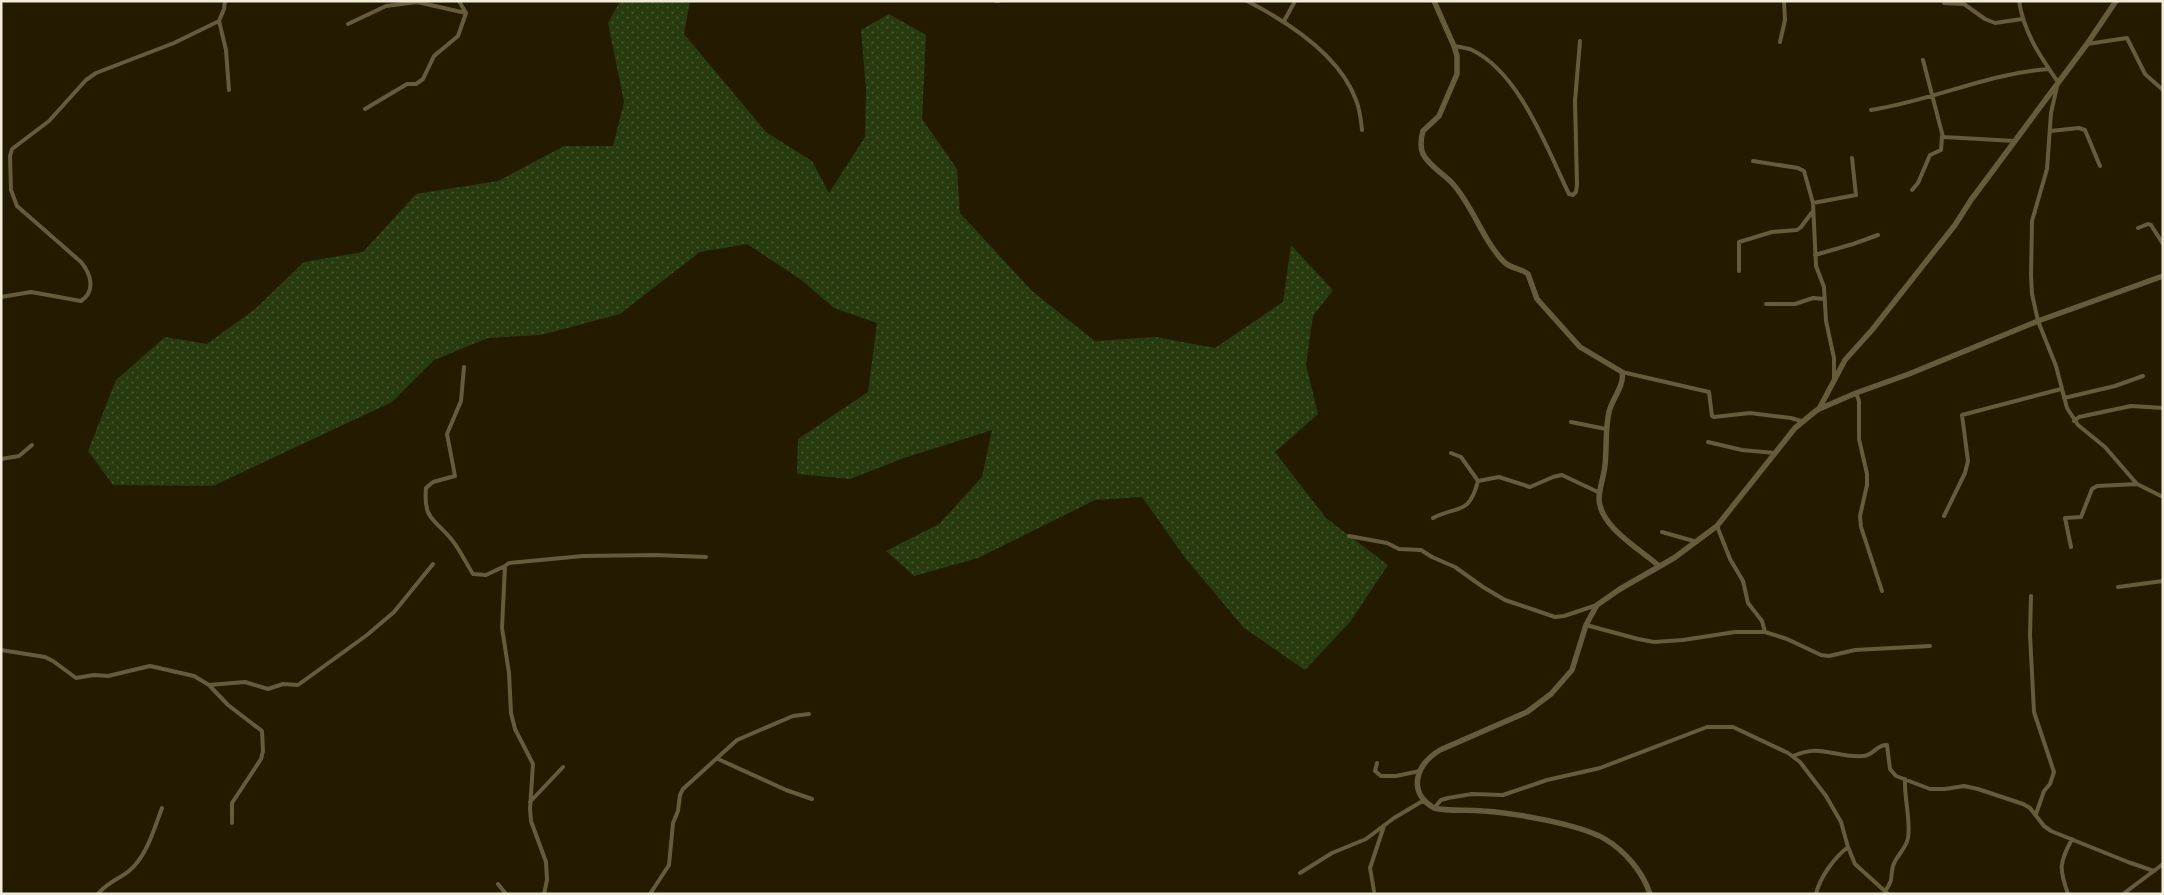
<svg xmlns="http://www.w3.org/2000/svg" width="2164" height="895" font-family="'DM Sans',sans-serif">
<style>
.grass{fill:url(#grass-dots)}
.lines{fill:none;stroke-linecap:round;stroke-linejoin:round}
.street{stroke:#665b3b;stroke-width:4}
.secondary{stroke:#665b3b;stroke-width:5.5}
</style>
<defs>
<pattern id="grass-dots" width="8" height="8" patternUnits="userSpaceOnUse" patternTransform="scale(1.25)"><rect width="8" height="8" fill="#273b0e"/><path d="M2 2h.1M6 6h.1" fill="none" stroke="#475830" stroke-width="1.8" stroke-linecap="round"/></pattern>
</defs>
<rect width="100%" height="100%" fill="#241a00"/>
<path class="grass" d="M620 1H690L684 34 766 132 812 161 829 193 865 137 866 89 861 30 889 14 926 35 922 119 957 169 960 213 1032 291 1095 341 1156 337 1215 348 1283 302 1291 245 1333 290 1313 316 1306 365 1318 414 1275 452 1326 518 1388 565 1350 622 1305 670 1244 628 1186 559 1142 497 1095 500 978 558 914 576 886 551 939 524 982 477 992 430 904 458 850 479 797 474 798 439 868 392 877 323 834 308 800 279 747 244 700 252 620 314 541 335 488 338 434 360 392 402 213 486 113 485 88 451 116 380 165 337 207 344 255 309 304 262 363 252 416 194 498 181 564 146H613L624 102 608 23Z"/>
<g class="lines">
<path class="street" d="M225 1 224 9 219 21 226 50 229 90
M996 1H999
M1247 1C1288 22 1340 56 1356 100 1360 109 1361 120 1362 130
M2019 1C2024 33 2040 56 2058 82L2051 113 2047 169 2032 221 2031 276 2032 294 2038 321 2056 366 2067 408 2078 425 2105 447 2137 484 2163 497
M1944 3 1964 4 1985 19 1995 23 2022 19
M1284 21 1295 1
M348 24 386 6 417 2 466 13
M1780 42 1785 20 1784 1
M2087 44 2127 38 2145 74 2163 90
M1454 46C1460 47 1467 48 1472 50 1520 73 1547 149 1569 194L1573 195 1576 192 1577 185 1575 101 1580 41
M1923 60 1943 137 2015 141
M365 109 407 84H416L423 79 434 56 458 36 466 13 459 1
M1871 110C1932 101 1988 73 2049 69
M2050 131 2079 128 2085 130 2100 166
M1753 161 1798 168 1804 171 1813 203 1816 266 1824 287 1826 321 1834 358V378
M1912 190 1918 183 1930 155 1941 150 1942 136
M1813 203 1856 195 1852 158
M2138 228 2148 224 2151 225 2163 244
M1815 255 1853 244 1878 235
M1739 271V242L1772 232 1797 230 1801 227 1813 211
M1 297 31 292 81 301C96 291 91 274 81 262L17 206 11 190 10 156 12 149 49 121 86 80 96 73 174 43 219 21
M1766 304H1795L1813 298 1824 299
M464 367 461 401 447 434 455 476 433 482 426 488C423 520 435 519 452 540 460 550 466 563 473 574L486 575 505 566
M1622 372 1709 392 1712 416 1714 417 1750 413 1791 418 1801 421
M1856 393 1859 401V439L1867 474V485L1860 516 1861 527 1882 591
M2064 398 2115 386 2143 376
M2074 421 2079 417 2131 406 2163 408
M1571 422 1606 429
M1708 442 1742 450 1775 453
M1 459 19 456 32 445
M1478 481 1499 477 1530 487 1553 477 1562 475 1600 493
M1944 516 1965 473 1968 461 1962 415 2061 389
M1433 518C1458 505 1469 516 1478 481L1476 478 1461 457 1451 453
M1717 526 1730 559 1743 581 1748 603 1762 621 1765 632 1787 639 1821 655 1829 656 1855 650 1930 646
M1662 532 1697 542
M1349 536 1387 543 1399 549 1421 550 1432 557 1455 567 1483 587 1505 600 1555 617 1564 616 1597 605
M2071 547 2065 518 2081 517 2092 489 2097 486 2137 484
M2118 587 2163 581
M2031 596 2030 635 2034 712 2054 772 2050 784 2044 791 2036 814
M1586 625 1638 639 1654 642 1683 640 1735 632H1765
M1 650 45 657 53 661 76 678 94 675 108 676 150 666 194 676 209 685 228 705 262 731 263 751 261 759 232 803V823
M209 685 245 682 268 689 283 684 298 685 367 635 394 612 433 564
M1793 756C1822 743 1834 758 1863 756 1873 756 1877 744 1887 745L1890 769 1896 776 1930 789H1945L1964 786 1978 789 2023 804 2030 808 2044 826 2051 831 2128 862 2154 871
M718 759 786 790 812 799
M1377 763 1375 771 1381 776H1396L1420 771
M530 802 563 767
M1434 808 1441 800 1448 798 1472 794 1503 795 1547 780 1600 768 1707 727H1733L1788 753 1800 762 1826 796 1841 822 1848 847 1855 864 1888 894
M1300 873 1332 853 1366 839 1394 818 1421 802H1426
M498 884 506 894
M1374 891 1370 868 1384 826
M1885 891C1894 879 1890 878 1893 866 1896 856 1906 849 1908 838 1911 821 1904 798 1905 779
M98 894C106 883 119 879 129 871 147 856 154 829 162 808
M544 894 547 880 546 862 531 821 530 809 533 764 515 729 511 713 509 673 502 628 505 566 509 563 583 556 655 555 706 557
M650 894 669 865 673 823 678 811 680 795 683 789 737 740 793 716 809 714
M1816 894C1820 877 1834 858 1848 847
M2068 894C2059 869 2059 863 2072 839
M2123 894 2163 864"/>
<path class="secondary" d="M1434 1 1454 46 1457 56V74L1439 116 1423 131C1421 138 1420 147 1423 154 1429 166 1444 174 1453 184 1474 208 1482 239 1504 262 1511 269 1521 268 1528 274L1537 299 1580 347 1622 372C1625 385 1612 399 1609 412 1605 429 1607 447 1605 465 1604 477 1599 488 1599 499 1600 527 1640 549 1659 566
M1819 409 1845 360 1872 330 1955 225 1971 200 2087 44 2116 1
M1650 894C1643 872 1625 851 1605 839 1579 824 1514 813 1483 811 1467 809 1450 812 1434 808 1406 791 1417 764 1440 750L1527 712 1551 694 1572 670 1586 625 1597 605 1620 589 1674 558 1717 526 1795 428 1817 410 1856 393 1909 374 2038 321 2163 276"/>
</g>
<rect width="2164" height="895" fill="none" stroke="#f2ecd9" stroke-width="5"/>
</svg>
